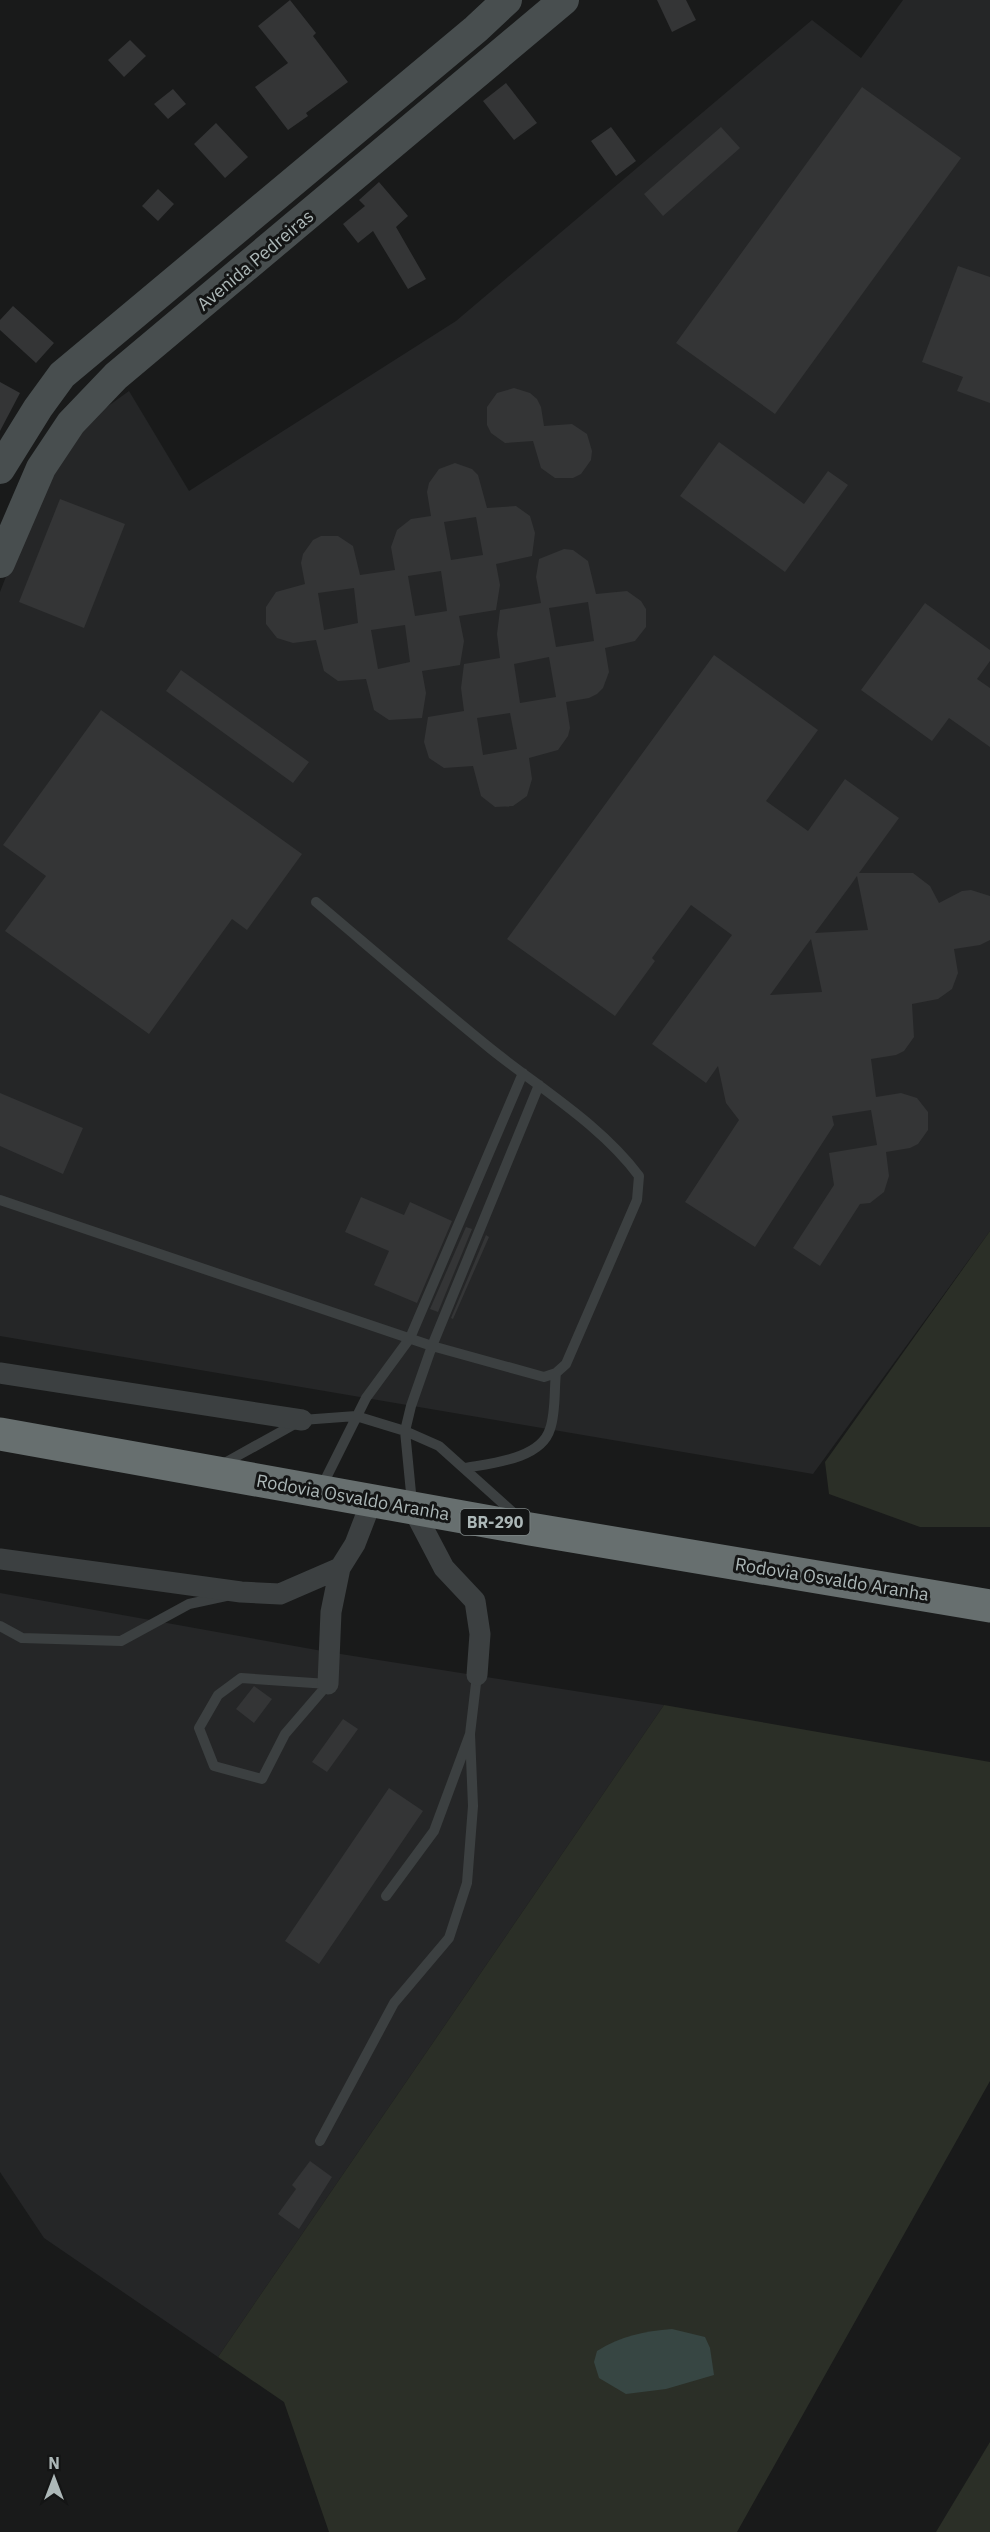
<svg xmlns="http://www.w3.org/2000/svg" width="990" height="2532" font-family="'IBM Plex Sans',sans-serif">
<style>
.built{fill:#252627}
.green{fill:#2b2f27}
.water{fill:#374643}
.building{fill:#343536;fill-rule:evenodd}
.lines{fill:none;stroke-linecap:round;stroke-linejoin:round}
.lane{stroke:#3c4041;stroke-width:10}
.street{stroke:#3c4041;stroke-width:21}
.secondary{stroke:#484e4f;stroke-width:30}
.highway{stroke:#676f6f;stroke-width:33}
.labels{text-anchor:middle;dominant-baseline:central;stroke-width:6;stroke-linejoin:round;paint-order:stroke}
.shield{fill:#141515;stroke:#7f8787;stroke-width:1.5}
.shield-label{font-size:16px;font-weight:bold;fill:#adb8b8}
.street-label{font-size:18px;fill:#adb8b8;stroke:#141515}
</style>
<rect width="100%" height="100%" fill="#191a1a"/>
<path class="built" d="M903 0H990V1231L813 1474 0 1336V592L58 442 129 391 189 491 456 321 812 20 861 58Z
M0 1593 328 1652 664 1705 218 2357 44 2238 0 2172Z"/>
<path class="green" d="M990 1231V1527H920L829 1494 825 1462Z
M664 1705 990 1762V2081L737 2532H329L284 2402 218 2357Z
M990 2442V2532H936Z"/>
<path class="water" d="M672 2329 705 2337 710 2348 714 2375 666 2389 626 2394 599 2378 594 2362 597 2351C621 2336 644 2331 672 2329Z"/>
<path class="building" d="M290 0 316 33 313 36 348 82 306 113 308 116 288 130 255 87 288 63 258 26Z
M657 0H686L696 20 672 32Z
M130 40 146 56 124 77 108 60Z
M506 83 537 123 514 140 483 101Z
M862 87 961 158 775 414 676 343Z
M173 89 186 104 168 119 154 104Z
M216 123 248 157 225 178 194 144Z
M611 127 636 161 616 176 591 141Z
M721 127 740 148 663 216 644 194Z
M379 182 408 216 396 227 426 279 408 289 373 231 358 243 343 224 365 206 359 200Z
M158 189 174 204 158 221 142 206Z
M958 266 990 277V403L957 391 963 377 922 362Z
M13 306 54 343 36 363 0 330V320Z
M0 382 20 393 0 431Z
M514 388 530 393 537 399 541 407 544 426 572 424 587 434 592 451 591 460 581 474 573 478H555L541 468 533 441 505 443 491 433 487 425V407L497 393Z
M719 442 804 504 828 471 848 485 785 572 680 496Z
M455 463 472 469 478 475 487 508 516 506 530 516 535 533 532 556 496 564 500 585 496 610 459 616 464 641 460 665 422 671 426 693 422 718 389 720 374 710 366 679 338 681 324 671 316 640 293 643 277 638 266 624V607L276 592 305 584 301 563 303 554 313 540 321 536H338L353 546 360 575 395 570 391 547 397 530 411 519 431 516 427 492 429 483 439 469ZM476 517 483 555 451 560 444 522ZM441 571 447 611 415 616 408 576ZM354 588 358 623 324 630 318 593ZM405 625 410 662 378 669 371 630Z
M60 499 125 524 84 628 19 602Z
M564 549 573 550 588 561 596 594 627 591 641 601 646 609V627L635 641 605 648 609 672 603 688 597 694 589 698 566 702 570 728 568 736 558 750 529 758 532 779 527 796 513 806 495 807 481 796 473 766 444 768 429 758 424 742 428 717 464 711 461 688 464 664 500 658 497 634 500 610 541 603 536 577 539 559ZM588 602 594 641 556 647 549 608ZM549 657 556 697 520 703 514 664ZM510 713 517 749 483 755 477 718Z
M925 603 990 650V661L977 679 990 688V747L949 718 932 741 861 690Z
M714 655 818 730 766 801 808 831 845 779 899 818 859 873H913L930 886 939 903 962 891 971 890 990 896V940L980 945 954 949 958 973 952 989 938 999 912 1004 914 1037 904 1051 896 1055 871 1059 876 1097 901 1093 917 1098 928 1112V1130L918 1144 910 1148 886 1152 889 1176 884 1192 870 1203 860 1204 820 1266 793 1248 834 1185 829 1153 877 1145 871 1110 832 1116 834 1125 755 1247 685 1202 739 1120 726 1103 718 1066 706 1083 652 1044 732 935 691 905 652 958 655 961 615 1016 507 939ZM857 876 868 930 815 933 850 886ZM811 939 822 992 770 995 805 947Z
M181 670 309 762 293 783 166 691Z
M101 710 302 854 247 930 232 919 149 1034 5 931 46 876 3 845Z
M0 1093 83 1128 63 1174 0 1146Z
M361 1197 404 1215 410 1202 452 1221 417 1303 374 1285 389 1251 345 1232Z
M466 1227 472 1229 438 1312 430 1309Z
M486 1235 489 1237 453 1319 451 1318Z
M254 1686 272 1699 254 1723 236 1709Z
M343 1719 358 1729 327 1772 312 1762Z
M389 1788 423 1811 319 1964 285 1941Z
M310 2161 332 2177 299 2229 278 2214 296 2189 292 2185Z"/>
<g class="lines">
<path class="lane" d="M0 1200 432 1346 544 1377 556 1373 566 1364 637 1200 639 1176C601 1125 541 1089 491 1049 432 1001 374 951 316 902
M221 1465 302 1420 356 1416 405 1431 439 1446 518 1517
M465 1468C492 1463 541 1459 550 1429 556 1412 554 1390 556 1373
M321 1488 366 1398 410 1338 523 1073
M412 1503 405 1431 411 1406 432 1346 539 1085
M0 1626 22 1638 121 1641 189 1604 226 1596
M241 1678 328 1684 285 1734 262 1779 214 1766 199 1728 218 1695Z
M386 1896 434 1831 470 1734 477 1675
M320 2141 394 2003 449 1938 467 1883 473 1806 470 1734"/>
<path class="street" d="M0 1373 302 1420
M412 1507 444 1568 475 1601 480 1634 477 1675
M0 1559 241 1592 280 1594 340 1568
M328 1684 331 1612 340 1568 355 1544 372 1500"/>
<path class="secondary" d="M0 469 38 408 62 375 476 29 507 0
M0 563 41 468 71 423 116 376 564 0"/>
<path class="highway" d="M0 1434 530 1529 990 1606"/>
</g>
<g class="labels">
<rect class="shield" x="460.5" y="1509" width="69" height="26" rx="4.5"/>
<g class="shield-label">
<text x="495" y="1522">BR-290</text>
</g>
<g class="street-label">
<text transform="translate(255 260) rotate(-40)">Avenida Pedreiras</text>
<text transform="translate(353 1497) rotate(10)">Rodovia Osvaldo Aranha</text>
<text transform="translate(832 1579) rotate(9)">Rodovia Osvaldo Aranha</text>
</g>
</g>
<g transform="translate(54 2478)" stroke="#141515" stroke-width="4.5" paint-order="stroke">
<path d="M0-4.5L10 22L0 15L-10 22Z" fill="#adb8b8"/>
<text y="-9" font-size="16" font-weight="bold" text-anchor="middle" fill="#adb8b8">N</text>
</g>
</svg>
